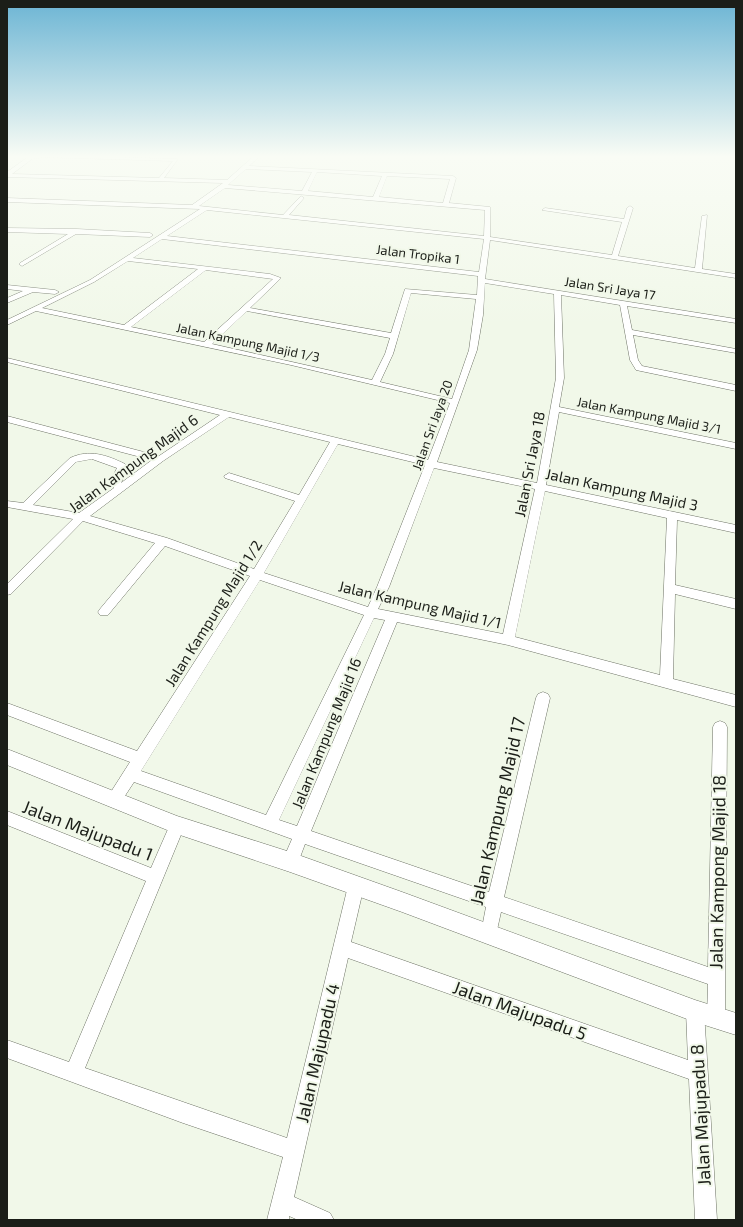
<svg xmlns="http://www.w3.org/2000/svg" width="743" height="1227" font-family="'Exo 2',sans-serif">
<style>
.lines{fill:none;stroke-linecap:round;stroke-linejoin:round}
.minor-casing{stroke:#6e7366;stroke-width:1}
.tertiary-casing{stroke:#6e7366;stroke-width:1}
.minor{fill:#fff;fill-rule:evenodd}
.tertiary{fill:#fff;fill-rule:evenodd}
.labels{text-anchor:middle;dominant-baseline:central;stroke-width:4;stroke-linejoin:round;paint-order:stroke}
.far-street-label{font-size:13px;fill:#1b1e18;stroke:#f1f8e9}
.street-label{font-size:15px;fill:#1b1e18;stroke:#f1f8e9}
.near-street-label{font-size:18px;fill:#1b1e18;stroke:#f1f8e9}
</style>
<rect width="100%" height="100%" fill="#f1f8e9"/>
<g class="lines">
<g class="minor-casing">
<path id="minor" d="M37 155 178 159 164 178 227 180 255 155H261L249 166 453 176 456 178 449 203 490 207V237L612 255 622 222 542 210 545 208 624 219 627 208 630 206 633 208 618 256 695 268 702 216 707 215 702 269 736 274V278L490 240 485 279 736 319V323L627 306 632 330 736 349V353L633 335 638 360 642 366 736 385V391L636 370 630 360 620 305 561 295 564 378 559 407 736 443V449L559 412 546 485 736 525V533L677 520 675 585 736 599V609L675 594 673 679 736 695V707L508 645 397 622 311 831 489 892 536 698 538 694 543 692 548 694 550 698 504 897 708 967 713 727 715 723 720 721 725 723 727 727 725 1017 722 1023 716 1026 710 1023 707 1017 708 984 501 912 495 939 489 941 483 939 481 933 486 907 305 844 296 868 290 870 284 868 282 862 292 839 134 782 119 805 114 807 109 805 107 800 109 795 130 762 7 715V703L137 751 250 576 165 546 108 615H100L98 612 100 609 155 543 83 521 11 594 7 595V584L73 519 7 507V501L23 503 70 458C89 449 107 455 125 464L127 469 121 483 152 460 7 422V416L159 456 220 415 7 362V358L428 460 450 403 291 365 36 311 7 325V320L90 280 200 209 7 202V198L192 205 223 183 7 177V172L28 157ZM42 157 173 161 159 178 12 174 32 159ZM246 169 312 172 302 191 228 185ZM317 172 382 176 373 197 308 191ZM387 176 450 179 443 203 379 197ZM225 188 485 210 484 236 289 215 304 198 301 196 283 215 199 206ZM207 210 484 239 479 272 167 236ZM162 239 478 276 477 295 405 289 391 333 250 308 281 278 270 274 133 258ZM128 261 198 269 124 325 42 308 94 282ZM206 270 273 279 204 342 131 327ZM485 283 554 294 556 378 537 483 437 462 477 350 483 315ZM411 293 476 299 469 350 452 399 380 382 393 354ZM247 311 390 338 385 354 372 380 212 344ZM229 417 330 442 299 495 229 473 224 476 225 478 295 501 254 569 167 538 90 516 163 461ZM338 444 425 465 377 587 368 607 264 573ZM92 459 117 468 110 482 114 488 79 513 33 505 76 462ZM434 468 535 489 503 634 378 609 389 587ZM545 491 667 518 660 675 515 637ZM260 580 364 615 266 815 141 771ZM374 618 385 620 297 826 279 820Z
M7 228 77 229 150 233 153 235 150 237 76 234 22 266 19 264 20 263 68 234 7 232Z
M7 285 55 290 59 292 55 294 33 292 7 303V298L23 291 7 289Z
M7 811 151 868 172 820 177 818 182 820 185 825 85 1068 287 1138 348 886 350 880 356 878 362 880 364 886 351 942 688 1060 686 1011 689 1005 695 1002 701 1005 704 1011 717 1220H695L689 1079 348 958 294 1197 330 1213 334 1220H298L289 1216V1220H267L283 1157 183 1123 7 1058V1040L69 1062 146 881 7 825Z"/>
</g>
<g class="tertiary-casing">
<path id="tertiary" d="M7 749 177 816 290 852 402 892 695 1000 736 1013V1035L695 1022 402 912 290 872 177 834 7 765Z"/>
</g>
<use href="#minor" class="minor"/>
<use href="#tertiary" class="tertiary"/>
</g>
<linearGradient id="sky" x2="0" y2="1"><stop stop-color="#6cb5d4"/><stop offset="0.48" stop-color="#f9fcf5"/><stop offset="1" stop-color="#f9fcf5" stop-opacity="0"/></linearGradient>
<rect width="743" height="326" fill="url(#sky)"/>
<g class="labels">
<g class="far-street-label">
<text transform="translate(418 254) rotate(7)">Jalan Tropika 1</text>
<text transform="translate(610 288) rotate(9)">Jalan Sri Jaya 17</text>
<text transform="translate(248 342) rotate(12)">Jalan Kampung Majid 1/3</text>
<text transform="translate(649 415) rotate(11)">Jalan Kampung Majid 3/1</text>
<text transform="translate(432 425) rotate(-70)">Jalan Sri Jaya 20</text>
</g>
<g class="street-label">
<text transform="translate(133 463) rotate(-36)">Jalan Kampung Majid 6</text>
<text transform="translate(529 464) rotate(-79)">Jalan Sri Jaya 18</text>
<text transform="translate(622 489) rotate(12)">Jalan Kampung Majid 3</text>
<text transform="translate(420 604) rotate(13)">Jalan Kampung Majid 1/1</text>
<text transform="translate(213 613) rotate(-58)">Jalan Kampung Majid 1/2</text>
<text transform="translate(326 733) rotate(-68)">Jalan Kampung Majid 16</text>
</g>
<g class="near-street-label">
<text transform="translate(497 811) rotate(-77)">Jalan Kampung Majid 17</text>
<text transform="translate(88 830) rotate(21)">Jalan Majupadu 1</text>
<text transform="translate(717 872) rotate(-89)">Jalan Kampong Majid 18</text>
<text transform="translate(520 1010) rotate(20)">Jalan Majupadu 5</text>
<text transform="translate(317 1053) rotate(-77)">Jalan Majupadu 4</text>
<text transform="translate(700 1115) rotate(-93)">Jalan Majupadu 8</text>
</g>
</g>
<rect width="743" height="1227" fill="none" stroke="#1b1e18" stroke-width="16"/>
</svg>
